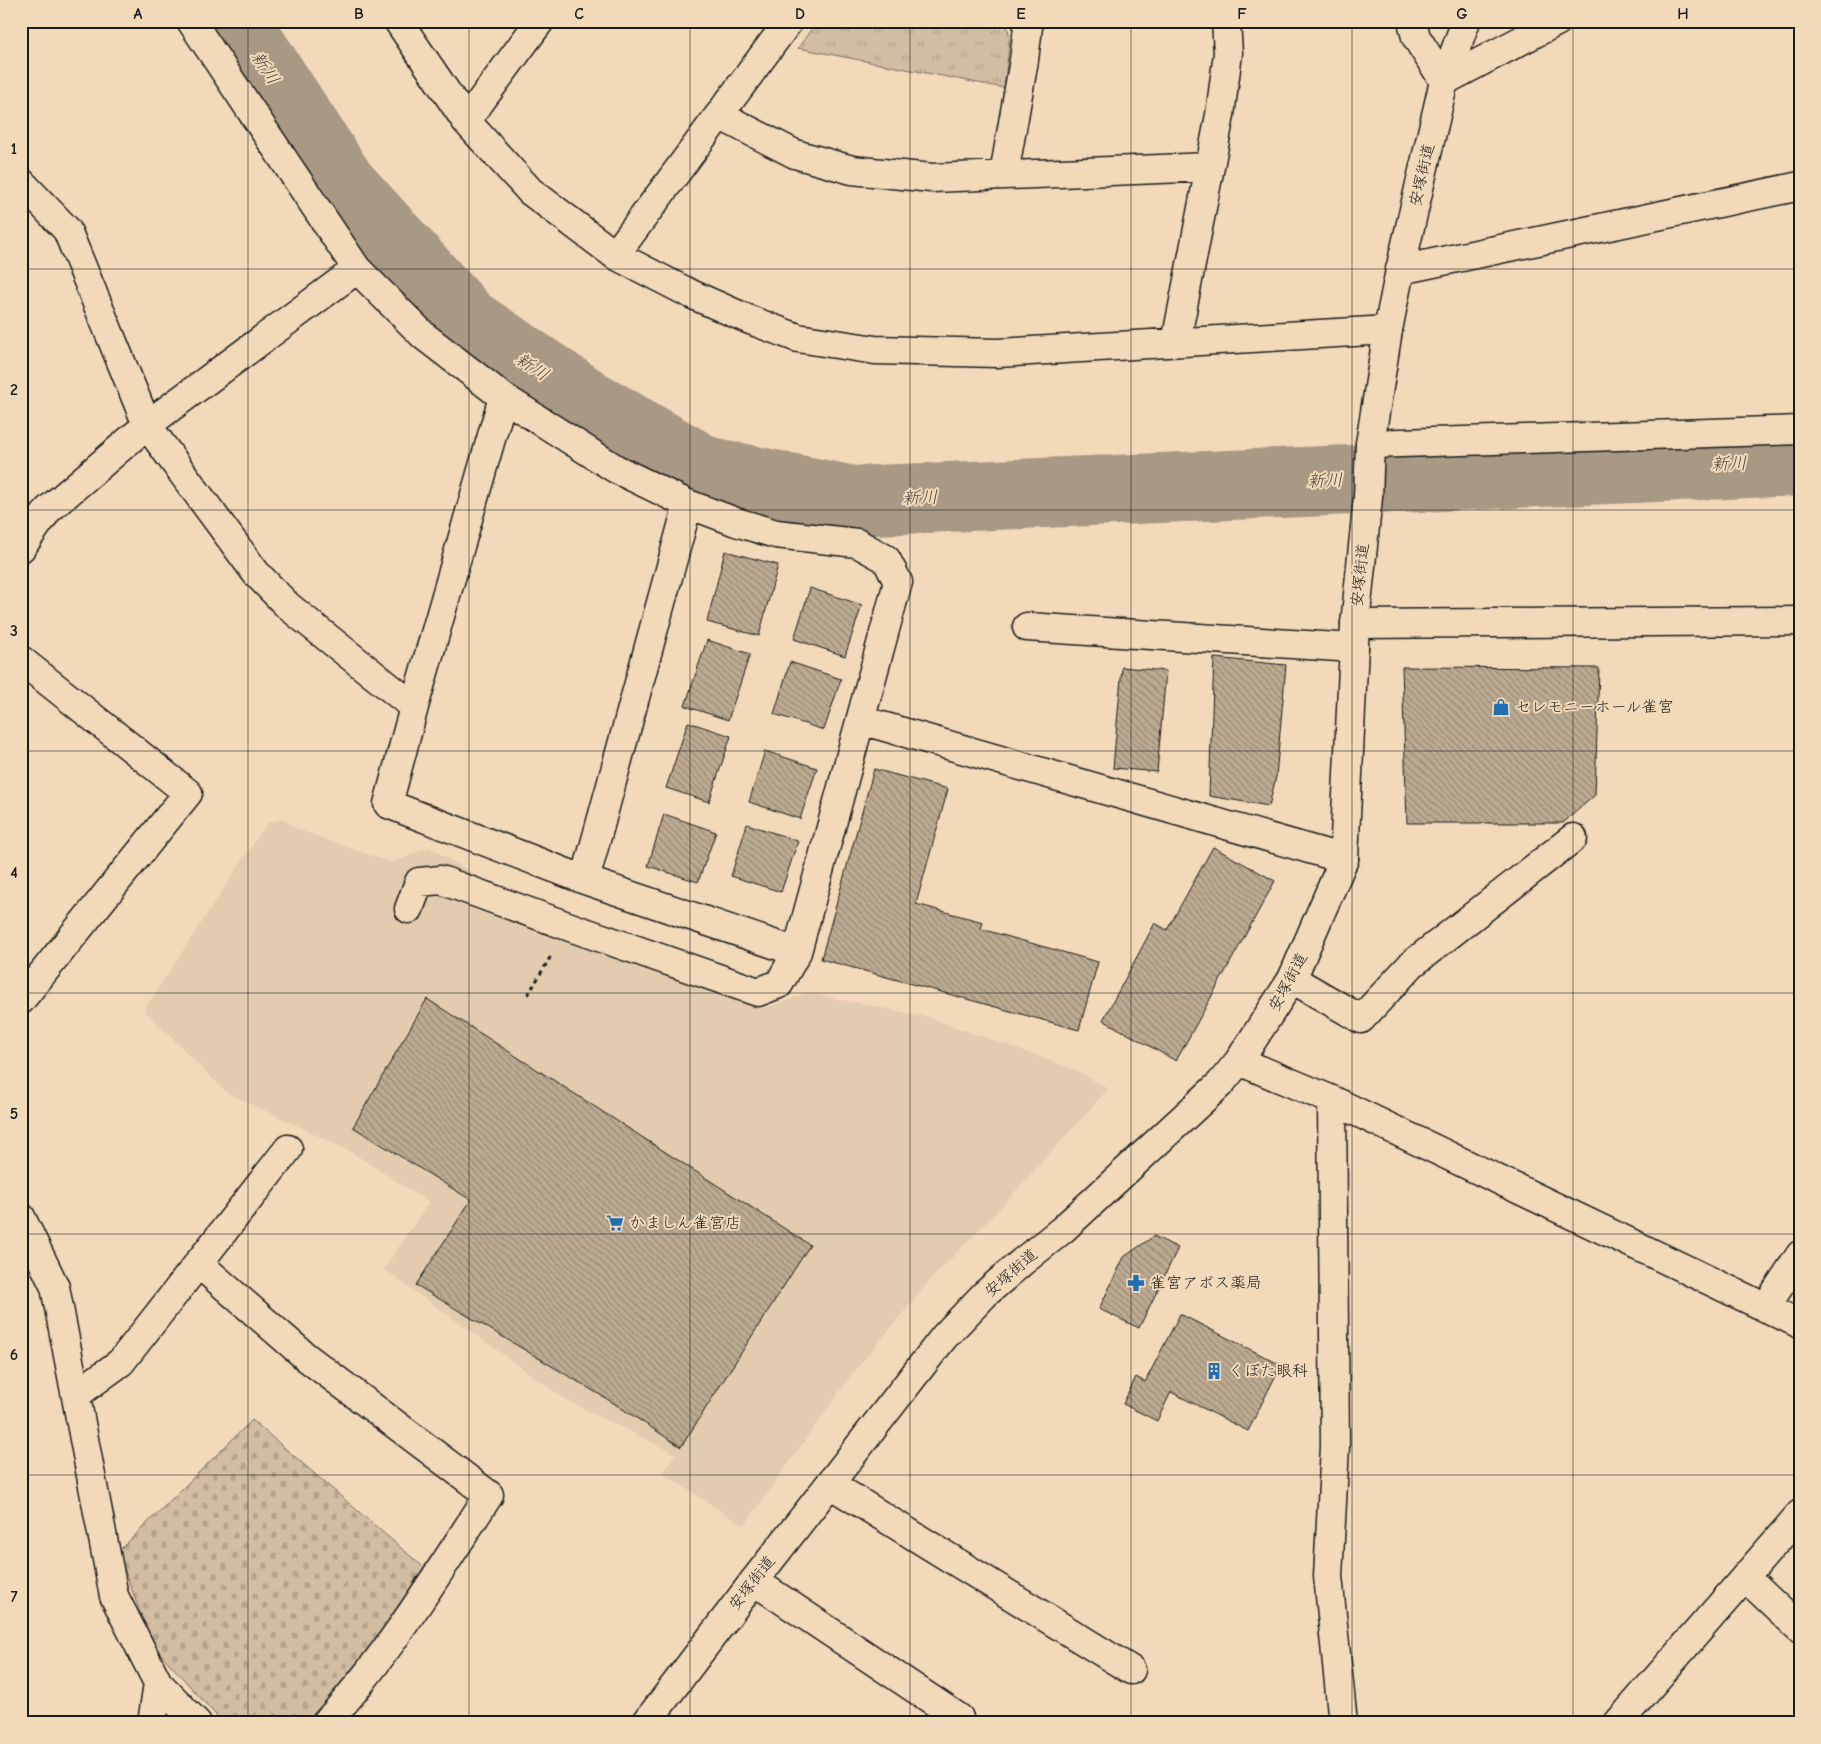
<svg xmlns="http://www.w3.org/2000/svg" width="1821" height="1744" font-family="'Comic Neue','Klee One',sans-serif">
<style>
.built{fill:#e2cbae}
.cemetery{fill:url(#cemetery-stones);stroke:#776c60}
.park{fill:url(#park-tufts);stroke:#776c60}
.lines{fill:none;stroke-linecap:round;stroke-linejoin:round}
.river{stroke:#a99884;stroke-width:70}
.building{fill:url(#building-back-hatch);stroke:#1c1c1c}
.minor-casing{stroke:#1c1c1c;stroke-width:31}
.major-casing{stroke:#1c1c1c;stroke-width:31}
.path{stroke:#1c1c1c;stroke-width:3;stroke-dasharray:4 4;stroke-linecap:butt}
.minor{stroke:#f2d9ba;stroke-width:28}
.major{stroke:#f2d9ba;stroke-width:28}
.grid{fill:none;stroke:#1c1c1c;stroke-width:1;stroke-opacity:0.55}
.labels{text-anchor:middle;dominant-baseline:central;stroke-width:4;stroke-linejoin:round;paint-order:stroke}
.street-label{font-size:16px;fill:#1c1c1c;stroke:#f2d9ba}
.poi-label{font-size:16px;fill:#1c1c1c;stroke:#f2d9ba;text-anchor:start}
.water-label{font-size:18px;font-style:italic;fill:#4d4740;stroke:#f2d9ba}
.neatline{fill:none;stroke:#1c1c1c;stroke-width:2}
.grid-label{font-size:16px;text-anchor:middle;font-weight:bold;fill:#1c1c1c}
</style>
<defs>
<pattern id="cemetery-stones" width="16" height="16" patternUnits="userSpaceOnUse" patternTransform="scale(1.25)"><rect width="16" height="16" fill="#d2bda3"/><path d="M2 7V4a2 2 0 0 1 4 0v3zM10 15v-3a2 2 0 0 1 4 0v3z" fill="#b4a28c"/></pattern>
<pattern id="park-tufts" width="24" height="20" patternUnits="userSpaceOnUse" patternTransform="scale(1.25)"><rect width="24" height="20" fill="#d2bda3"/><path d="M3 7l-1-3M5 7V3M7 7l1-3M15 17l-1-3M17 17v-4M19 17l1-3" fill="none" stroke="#b4a28c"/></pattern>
<pattern id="building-back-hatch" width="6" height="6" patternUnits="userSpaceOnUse" patternTransform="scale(1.25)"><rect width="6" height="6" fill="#bdaa92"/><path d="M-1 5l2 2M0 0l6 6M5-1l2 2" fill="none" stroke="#998a76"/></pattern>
</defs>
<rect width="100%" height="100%" fill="#f2d9ba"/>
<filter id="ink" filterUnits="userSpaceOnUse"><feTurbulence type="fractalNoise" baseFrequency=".02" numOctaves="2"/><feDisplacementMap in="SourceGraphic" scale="10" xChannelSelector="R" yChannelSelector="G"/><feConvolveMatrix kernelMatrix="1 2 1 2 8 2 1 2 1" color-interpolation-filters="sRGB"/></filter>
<g filter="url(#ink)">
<path class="built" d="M284 819 296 829 392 863 429 847 606 955 766 1008 808 993 927 1017 1076 1070 1108 1089 1001 1207 931 1279 852 1374 744 1526 663 1473 676 1454 568 1401 384 1269 429 1202 348 1150 226 1092 144 1010 267 823Z"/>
<path class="cemetery" d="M252 1420 429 1572 351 1679 306 1723H223L152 1644 118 1552Z"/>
<path class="park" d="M817 21H1006L1010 38 1004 88 798 48Z"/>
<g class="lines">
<path class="river" d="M235 21 342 185 466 322 588 404 705 471 853 501 1800 461"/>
</g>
<path class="building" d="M725 551 778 565 759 636 707 622Z
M810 588 862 605 845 656 794 639Z
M707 640 750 654 728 720 685 706Z
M1214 658 1286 665 1276 777 1269 806 1209 796Z
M790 662 841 679 824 730 774 714Z
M1122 667 1166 671 1157 772 1113 768Z
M1402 667 1599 668 1595 795 1563 823H1407Z
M688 722 731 736 709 802 666 788Z
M765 751 817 768 800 819 749 802Z
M874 769 948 789 916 904 983 922 981 929 1098 962 1079 1030 821 959Z
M664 814 716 832 698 882 648 866Z
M747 824 798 841 781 892 731 876Z
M1213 847 1275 881 1176 1061 1103 1020 1155 923 1167 930Z
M427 999 810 1245 681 1447 612 1402 416 1285 471 1200 353 1127Z
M1154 1236 1178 1248 1139 1328 1099 1309 1124 1257Z
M1180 1314 1281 1365 1248 1431 1171 1392 1157 1421 1123 1404 1136 1377 1145 1382Z"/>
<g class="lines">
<g class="minor-casing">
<path id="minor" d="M191 21 357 269 424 336 503 397 616 469 688 504 736 522 776 534 857 543 886 559 898 582 797 952 585 880 388 804 414 707
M398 21 466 121 530 191 615 255 691 294 750 320 798 338 875 350 997 353 1388 330
M1412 21 1416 37 1444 81 1558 21
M719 115 795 154 852 170 932 178 1210 167
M466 121 540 21
M1004 174 1024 60 1028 27 1027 21
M21 182 67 230 147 425 48 510 21 548
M615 255 789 21
M357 269 147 425 256 573 288 606 414 707 503 397
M1400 270 1800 186
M1176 342 1220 115 1228 53 1226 21
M1370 444 1800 430
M1355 624 1800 621
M1027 627 1354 648
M21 660 188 793 21 1000
M861 720 1344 859
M585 880 688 504
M409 909 419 882 441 880 573 928 758 992 779 984 797 952
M1292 979 1361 1019 1412 964 1573 838
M1239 1061 1332 1100 1800 1324
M1332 1100 1335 1447 1328 1576 1343 1723
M21 1217 55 1287 114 1596 158 1683 152 1723
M198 1263 306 1357 489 1495C438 1573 389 1654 326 1723
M1765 1308 1800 1255
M76 1395 121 1362 288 1149
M830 1484 1131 1670
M1745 1577 1800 1629
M754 1581 959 1718
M158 1683 197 1723
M1618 1723 1800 1514"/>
</g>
<g class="major-casing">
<path id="major" d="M646 1723 754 1581 944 1337 985 1294 1022 1262 1062 1230 1220 1084 1239 1061 1292 979 1344 859 1355 624 1368 497 1370 444 1388 330 1400 270 1444 81 1466 21"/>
</g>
<path class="path" d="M528 995 551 956"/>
<use href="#minor" class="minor"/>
<use href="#major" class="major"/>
</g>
</g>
<path class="grid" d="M248 21V1723M469 21V1723M690 21V1723M910 21V1723M1131 21V1723M1352 21V1723M1573 21V1723M21 269H1800M21 510H1800M21 751H1800M21 993H1800M21 1234H1800M21 1475H1800"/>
<defs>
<g id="shop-bare" transform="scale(1.35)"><path d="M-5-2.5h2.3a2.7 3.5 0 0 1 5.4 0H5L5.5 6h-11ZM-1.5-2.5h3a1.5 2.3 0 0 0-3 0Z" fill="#1f6fb2" stroke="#f2d9ba" stroke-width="2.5" paint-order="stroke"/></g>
<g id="supermarket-bare" transform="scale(1.35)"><path d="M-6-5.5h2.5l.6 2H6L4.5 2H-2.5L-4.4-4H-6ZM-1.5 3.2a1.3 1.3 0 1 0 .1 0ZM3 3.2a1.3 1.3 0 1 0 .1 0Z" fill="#1f6fb2" stroke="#f2d9ba" stroke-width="2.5" paint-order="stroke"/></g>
<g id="pharmacy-bare" transform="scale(1.35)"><path d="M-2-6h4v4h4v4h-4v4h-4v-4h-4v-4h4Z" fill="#1f6fb2" stroke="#f2d9ba" stroke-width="2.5" paint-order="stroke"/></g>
<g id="building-bare" transform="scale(1.35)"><path d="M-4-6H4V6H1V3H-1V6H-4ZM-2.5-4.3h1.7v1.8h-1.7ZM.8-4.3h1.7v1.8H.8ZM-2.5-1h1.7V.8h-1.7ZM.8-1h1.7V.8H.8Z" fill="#1f6fb2" stroke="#f2d9ba" stroke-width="2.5" paint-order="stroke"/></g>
</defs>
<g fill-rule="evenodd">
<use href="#shop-bare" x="1501" y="707"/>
<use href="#supermarket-bare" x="615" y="1223"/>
<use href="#pharmacy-bare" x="1136" y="1283"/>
<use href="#building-bare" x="1214" y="1371"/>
</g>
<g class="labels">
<g class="street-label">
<text transform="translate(1422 175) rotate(-77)">安塚街道</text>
<text transform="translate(1360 575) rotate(-84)">安塚街道</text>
<text transform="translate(1288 982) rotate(-62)">安塚街道</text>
<text transform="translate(1011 1273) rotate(-41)">安塚街道</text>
<text transform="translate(752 1583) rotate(-52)">安塚街道</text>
</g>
<g class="poi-label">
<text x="1515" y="707">セレモニーホール雀宮</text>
<text x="629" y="1223">かましん雀宮店</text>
<text x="1150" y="1283">雀宮アポス薬局</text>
<text x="1228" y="1371">くぼた眼科</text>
</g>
<g class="water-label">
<text transform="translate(265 68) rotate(57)">新川</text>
<text transform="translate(532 367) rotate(34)">新川</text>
<text transform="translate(1729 464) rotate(-2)">新川</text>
<text transform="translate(1325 481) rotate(-2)">新川</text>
<text transform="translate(920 498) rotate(-2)">新川</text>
</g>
</g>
<rect width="1821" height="1744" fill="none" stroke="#f2d9ba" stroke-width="55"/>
<rect x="28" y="28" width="1766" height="1688" class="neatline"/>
<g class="grid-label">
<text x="138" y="19">A</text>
<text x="359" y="19">B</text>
<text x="579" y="19">C</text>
<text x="800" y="19">D</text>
<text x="1021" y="19">E</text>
<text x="1242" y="19">F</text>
<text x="1462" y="19">G</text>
<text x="1683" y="19">H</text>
<text x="14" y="154">1</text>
<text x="14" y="395">2</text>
<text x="14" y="636">3</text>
<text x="14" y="878">4</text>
<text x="14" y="1119">5</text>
<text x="14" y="1360">6</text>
<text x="14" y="1602">7</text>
</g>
</svg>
